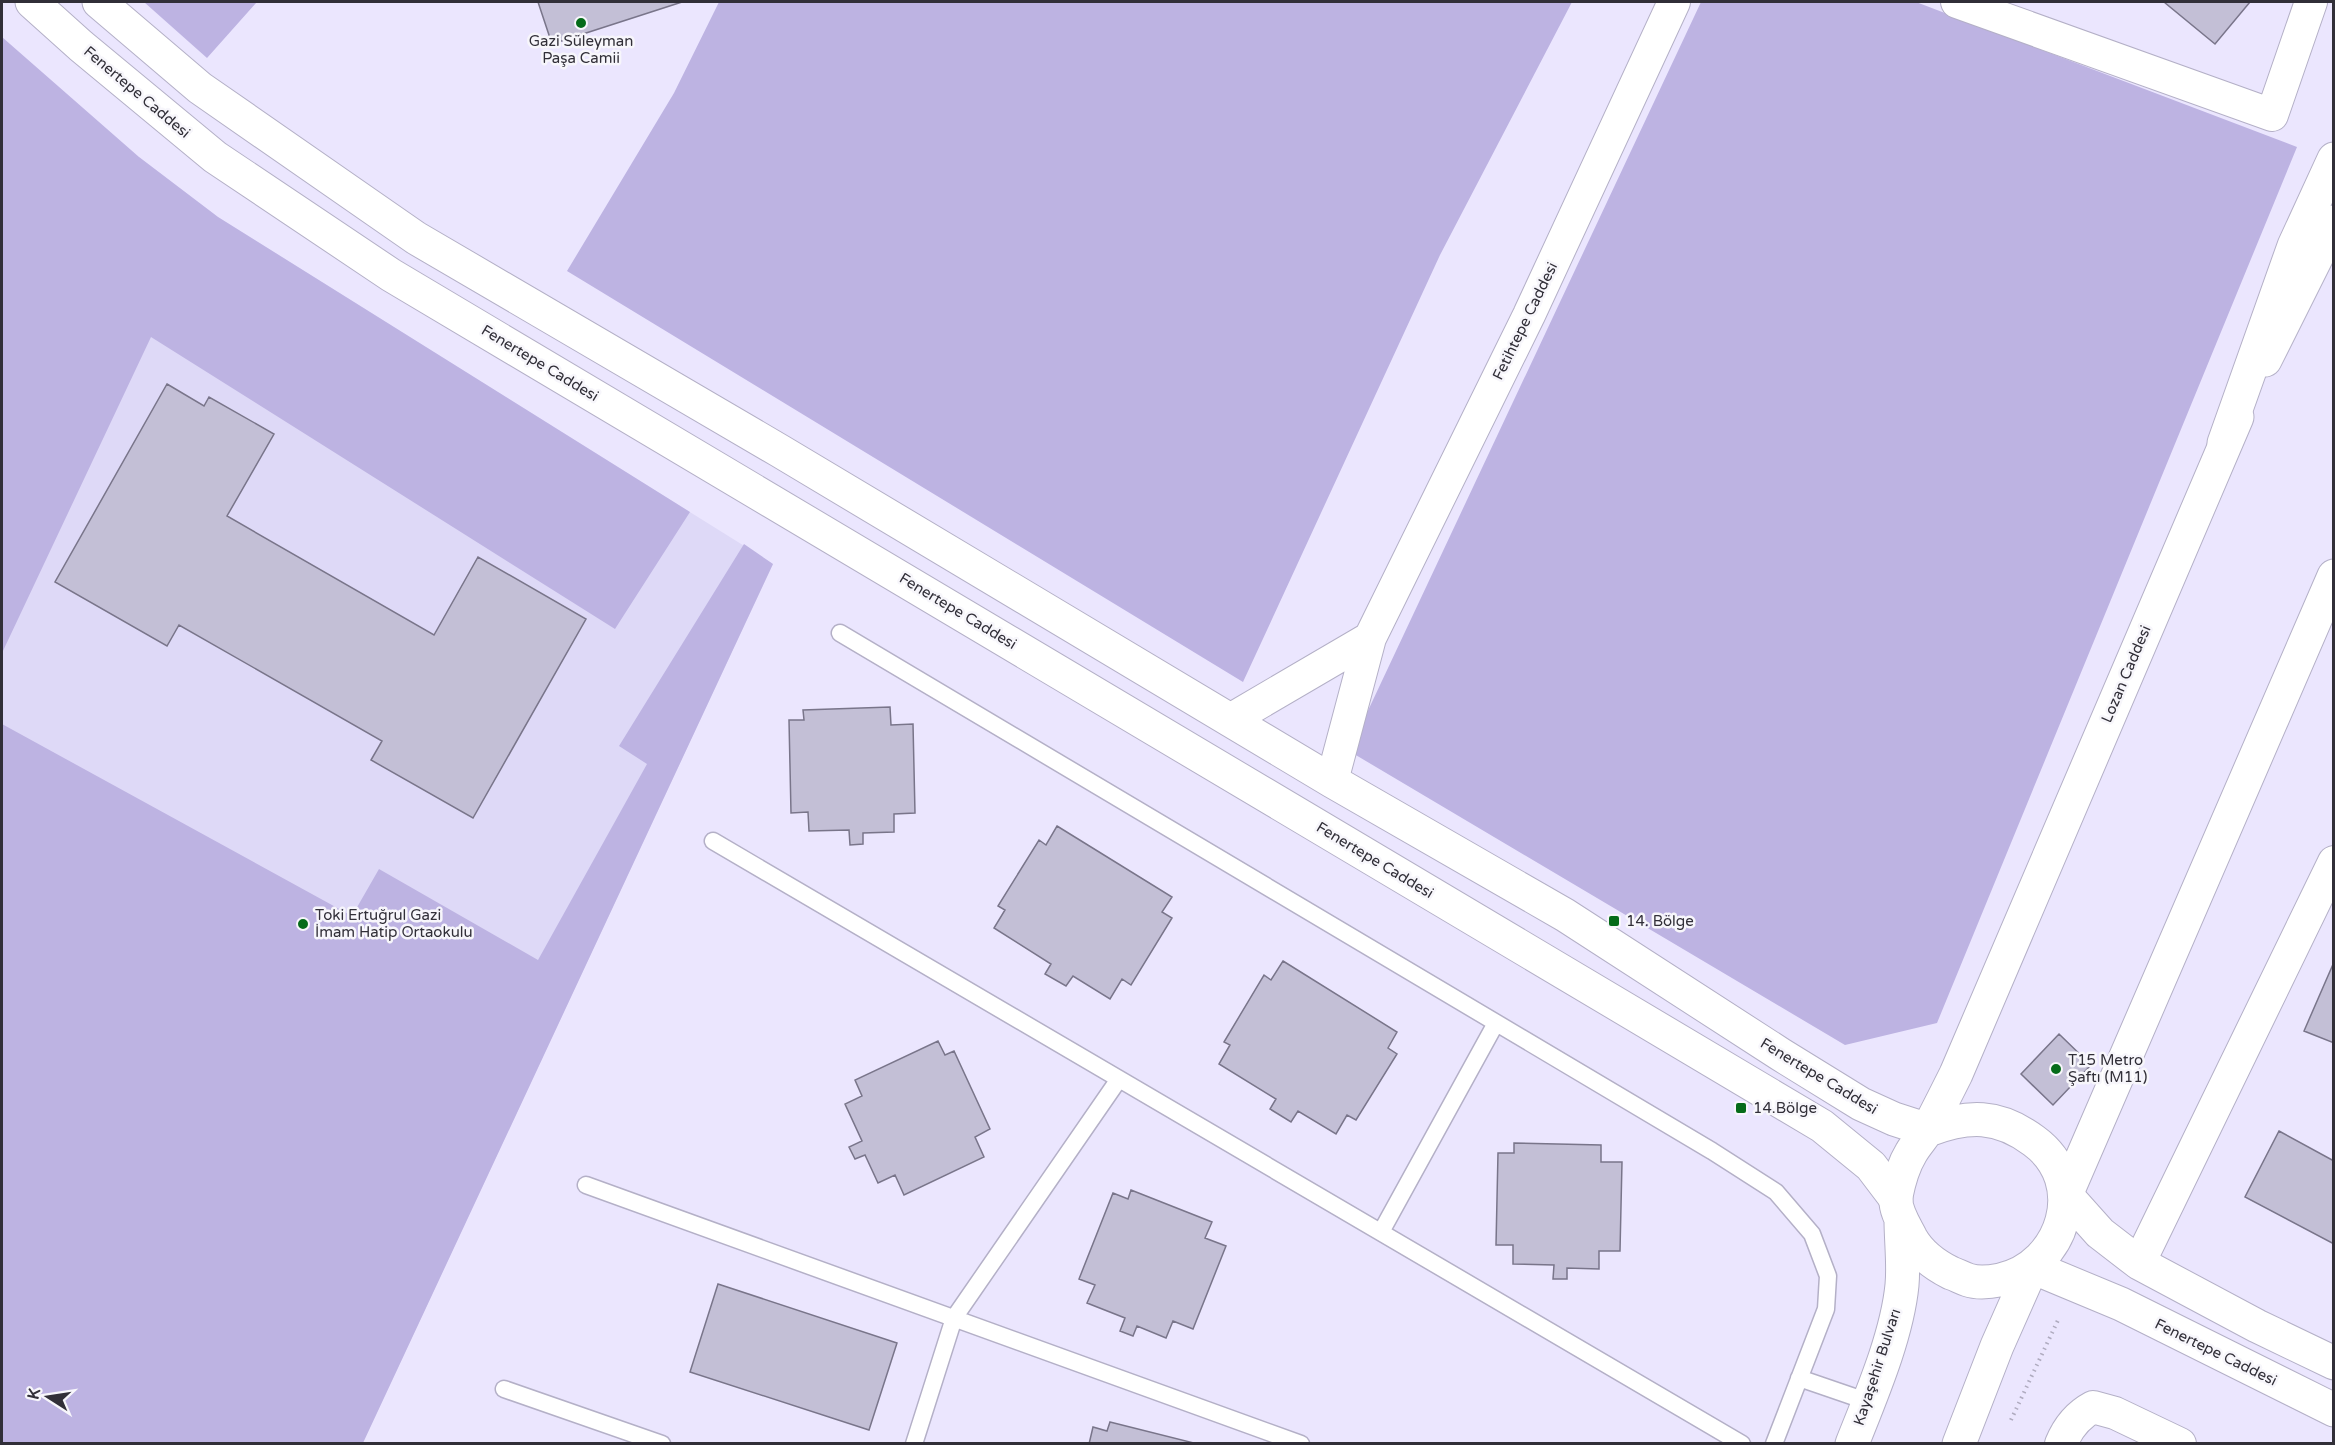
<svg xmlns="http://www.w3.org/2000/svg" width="2335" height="1445" font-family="'Varela Round',sans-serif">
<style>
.built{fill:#ded9f7}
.green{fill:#bdb3e2}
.building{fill:#c3bfd6;stroke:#79758a;stroke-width:1.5}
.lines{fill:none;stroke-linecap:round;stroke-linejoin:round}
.lane-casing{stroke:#b4b0c7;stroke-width:19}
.street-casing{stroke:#b4b0c7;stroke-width:34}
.secondary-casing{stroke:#b4b0c7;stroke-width:35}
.primary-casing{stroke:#b4b0c7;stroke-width:35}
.highway-casing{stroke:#b4b0c7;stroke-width:35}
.path{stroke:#afabbf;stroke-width:4;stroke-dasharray:1.5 4.5;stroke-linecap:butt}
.lane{stroke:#fff;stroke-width:16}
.street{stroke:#fff;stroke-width:32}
.secondary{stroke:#fff;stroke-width:33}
.primary{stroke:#fff;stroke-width:33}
.highway{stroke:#fff;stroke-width:33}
.poi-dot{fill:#056b19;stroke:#f7f6fb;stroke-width:2}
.labels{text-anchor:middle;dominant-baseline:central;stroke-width:5;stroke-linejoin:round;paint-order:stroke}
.poi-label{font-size:15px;fill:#312f38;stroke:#f7f6fb;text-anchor:start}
.street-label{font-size:15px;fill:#312f38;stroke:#f7f6fb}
</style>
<rect width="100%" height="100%" fill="#ebe6fe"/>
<path class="built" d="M139 157 218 217 773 564 364 1440 2 1285V314Z"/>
<path class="green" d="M144 2H257L207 58Z
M719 2H1572L1440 255 1243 682 567 271 674 93Z
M1701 2H1916L2297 147 1937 1023 1845 1045 1349 751Z
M2 37 139 157 218 217 690 512 615 629 151 337 2 653Z
M744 544 773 564 363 1443H2V724L352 916 379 869 538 960 647 764 619 746Z"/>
<path class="building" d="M538 2H682L552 44Z
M2164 2H2250L2215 44Z
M167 384 204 406 209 397 274 434 227 516 434 635 478 557 586 619 473 818 371 760 382 741 179 625 167 646 55 582Z
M890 707 891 725 913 724 915 813 894 814V832L863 833V844L850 845 849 830 809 831 808 812 791 813 789 720H804L803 710Z
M1057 826 1172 897 1162 912 1172 918 1131 985 1122 979 1110 999 1073 976 1066 986 1045 974 1051 964 994 928 1005 910 998 906 1039 840 1046 845Z
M1283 961 1397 1032 1388 1048 1397 1054 1356 1120 1347 1115 1336 1134 1298 1111 1291 1122 1270 1109 1276 1099 1219 1064 1230 1045 1224 1042 1264 975 1271 980Z
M2334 962V1043L2304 1031Z
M2059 1034 2091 1065 2053 1105 2021 1074Z
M938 1041 945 1055 954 1051 990 1129 975 1137 984 1157 904 1195 895 1175 878 1183 865 1155 855 1159 849 1147 862 1141 845 1104 862 1096 855 1080Z
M2279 1131 2334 1161V1244L2245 1197Z
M1514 1143 1601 1145V1162H1622L1620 1251H1599V1269L1567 1268V1279H1553L1554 1265 1513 1264V1245H1496L1498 1153H1514Z
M1131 1190 1212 1222 1205 1238 1226 1246 1193 1329 1173 1321 1166 1338 1137 1326 1133 1336 1120 1331 1125 1318 1087 1303 1095 1285 1079 1279 1113 1193 1128 1199Z
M718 1284 897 1343 869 1430 690 1372Z
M1110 1422 1194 1443V1444H1089L1093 1427 1107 1431Z"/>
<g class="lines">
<g class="lane-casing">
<path id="lane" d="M840 633 1712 1151 1776 1192 1812 1234 1828 1276 1826 1309 1774 1444
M713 841 1742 1444
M586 1185 1301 1444
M1381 1232 1496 1023
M1799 1378 1869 1402
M504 1389 662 1444
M914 1444 954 1318 1119 1079"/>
</g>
<g class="street-casing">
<path id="street" d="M1957 2 2272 115 2311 2
M1230 720 1370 638
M1332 781 1370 638 1529 315 1674 2
M2139 1263 2334 862
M2061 1444C2068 1427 2078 1415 2093 1407L2115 1413 2180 1444"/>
</g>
<g class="secondary-casing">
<path id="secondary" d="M32 2 81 46 215 157 391 275 1822 1126 1871 1166 1896 1199
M99 2 200 88 416 238 780 451 1332 781 1565 915 1780 1054 1861 1104 1894 1119 1928 1130
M2066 1195 2100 1233 2139 1263 2257 1326 2334 1363
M2032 1267 2121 1304 2334 1410"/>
</g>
<g class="primary-casing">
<path id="primary" d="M2265 360 2334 222
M1928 1130C1968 1115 1998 1114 2034 1141 2090 1182 2064 1266 2000 1280 1990 1282 1977 1283 1968 1280 1962 1278 1957 1275 1951 1273 1935 1265 1920 1254 1911 1238 1905 1226 1894 1210 1896 1196 1899 1181 1903 1166 1911 1153 1916 1144 1924 1136 1929 1127 1938 1110 1947 1092 1956 1074L2237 417
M2066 1195 2334 576
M1852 1444C1871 1396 1897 1336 1902 1285 1904 1264 1901 1241 1901 1220
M1959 1444 1997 1346 2032 1267"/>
</g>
<g class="highway-casing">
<path id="highway" d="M2224 443 2294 246 2334 159"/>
</g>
<path class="path" d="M2011 1420 2059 1318"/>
<use href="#lane" class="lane"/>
<use href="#street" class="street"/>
<use href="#secondary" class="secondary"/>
<use href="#primary" class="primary"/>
<use href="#highway" class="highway"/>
</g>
<g class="poi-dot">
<circle cx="581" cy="23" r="6"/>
<rect x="1608" y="915" width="12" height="12" rx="3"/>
<circle cx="303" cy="924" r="6"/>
<circle cx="2056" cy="1069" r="6"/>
<rect x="1735" y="1102" width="12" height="12" rx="3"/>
</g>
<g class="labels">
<g class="poi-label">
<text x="581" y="41" text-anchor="middle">Gazi Süleyman<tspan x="581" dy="17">Paşa Camii</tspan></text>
<text x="315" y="915">Toki Ertuğrul Gazi<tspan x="315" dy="17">İmam Hatip Ortaokulu</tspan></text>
<text x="1626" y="921">14. Bölge</text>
<text x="2068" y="1060">T15 Metro<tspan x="2068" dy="17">Şaftı (M11)</tspan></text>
<text x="1753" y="1108">14.Bölge</text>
</g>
<g class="street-label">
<text transform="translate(137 92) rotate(40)">Fenertepe Caddesi</text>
<text transform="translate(1525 321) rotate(-64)">Fetihtepe Caddesi</text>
<text transform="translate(540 363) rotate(31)">Fenertepe Caddesi</text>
<text transform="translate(958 611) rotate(31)">Fenertepe Caddesi</text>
<text transform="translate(2126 674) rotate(-67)">Lozan Caddesi</text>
<text transform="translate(1375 860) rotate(31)">Fenertepe Caddesi</text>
<text transform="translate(1819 1076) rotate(31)">Fenertepe Caddesi</text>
<text transform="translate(2216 1352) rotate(26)">Fenertepe Caddesi</text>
<text transform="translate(1877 1367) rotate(-72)">Kayaşehir Bulvarı</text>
</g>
</g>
<rect width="2335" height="1445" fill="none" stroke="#312f38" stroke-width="6"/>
<g transform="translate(48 1397) rotate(282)" stroke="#f7f6fb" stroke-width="4.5" paint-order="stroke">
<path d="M0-4.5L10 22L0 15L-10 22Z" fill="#312f38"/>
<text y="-9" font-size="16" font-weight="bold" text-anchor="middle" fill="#312f38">K</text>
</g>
</svg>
